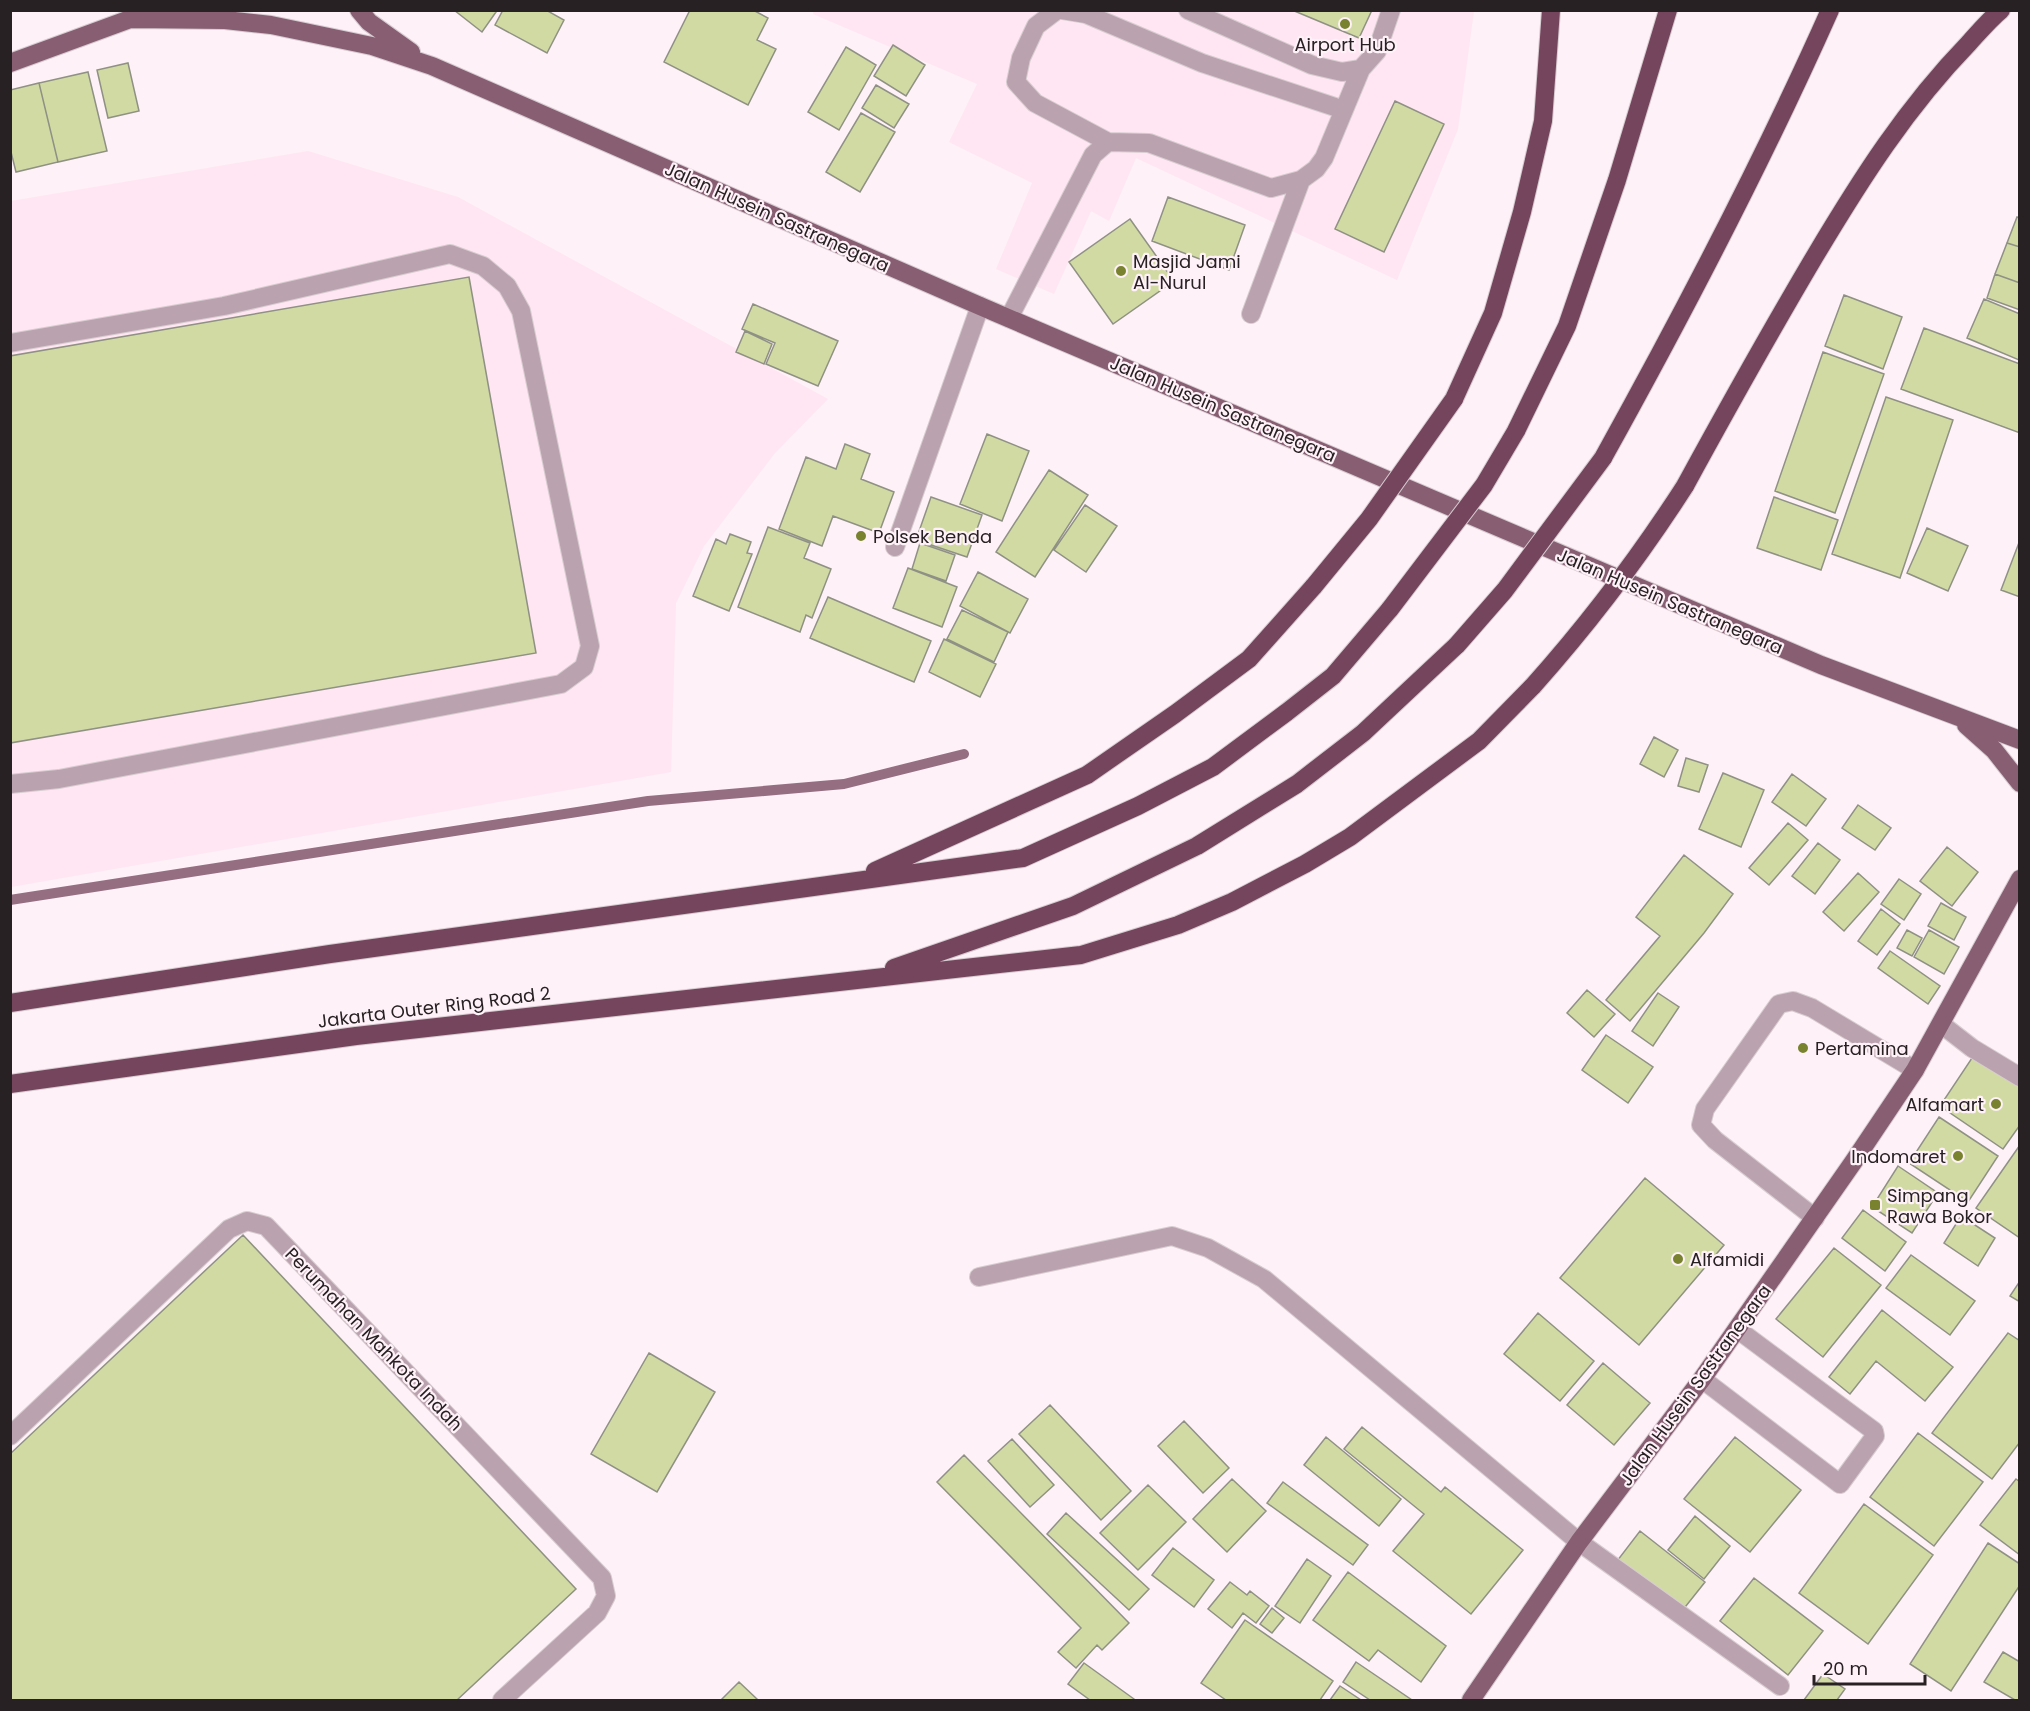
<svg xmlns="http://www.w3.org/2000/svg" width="2030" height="1711" font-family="Poppins,sans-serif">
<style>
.built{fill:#ffe6f2}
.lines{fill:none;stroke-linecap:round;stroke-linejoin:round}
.stream{stroke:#956e81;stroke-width:10}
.building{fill:#d2daa4;stroke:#8f9184;stroke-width:1.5}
.minor-casing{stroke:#d7ccd1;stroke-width:20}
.major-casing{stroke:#d7ccd1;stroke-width:20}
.highway-casing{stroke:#d7ccd1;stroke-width:20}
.minor{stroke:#baa2ae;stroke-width:18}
.major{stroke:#875e72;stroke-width:18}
.highway{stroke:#74455d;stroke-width:18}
.highway-bridge-casing{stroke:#d7ccd1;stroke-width:20;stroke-linecap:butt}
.highway-bridge{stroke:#74455d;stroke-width:18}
.poi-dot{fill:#79832f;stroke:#fef1f7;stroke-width:2}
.labels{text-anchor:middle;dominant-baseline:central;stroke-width:4.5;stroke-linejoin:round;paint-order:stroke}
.poi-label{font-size:18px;fill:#272124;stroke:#fef1f7;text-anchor:start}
.street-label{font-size:18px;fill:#272124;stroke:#fef1f7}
</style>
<rect width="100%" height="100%" fill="#fef1f7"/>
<path class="built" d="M814 10 1474 11 1458 129 1397 280 1136 158 1109 221 1091 211 1054 294 996 269 1032 183 949 142 977 84 813 14Z
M308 151 458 197 828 399 775 453 704 546 676 603 671 772 11 887V201Z"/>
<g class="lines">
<path class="stream" d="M10 900 648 801 844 784 964 754"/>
</g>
<path class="building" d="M454 10H494L496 12 482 32Z
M503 10H546L564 20 547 53 495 25Z
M690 10H753L768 18 757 40 776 49 748 105 664 62Z
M1292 10H1372L1359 38Z
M893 45 925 65 906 96 874 76Z
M846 47 876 65 839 130 808 112Z
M128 63 139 111 108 118 97 70Z
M88 72 107 151 58 162 39 83Z
M39 83 58 162 16 172 10 148V90Z
M876 85 909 104 894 128 862 108Z
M1395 101 1444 124 1384 252 1335 229Z
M861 113 895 132 860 192 826 172Z
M1168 197 1245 225 1229 270 1152 241Z
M2017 217 2020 218V247L2007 243Z
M1130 219 1174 281 1113 324 1069 262Z
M2007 243 2020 247V283L1995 274Z
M1995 274 2020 283V310L1987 298Z
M469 277 536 653 10 743V356Z
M1844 295 1902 317 1883 369 1825 346Z
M1984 299 2020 314 2019 360 1967 338Z
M753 304 838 341 818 386 766 364 775 343 742 329Z
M1924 328 2020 364V433L1901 389Z
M745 331 772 344 764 364 736 352Z
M1823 352 1884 374 1835 513 1775 491Z
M1886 397 1953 420 1900 578 1832 554Z
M987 434 1029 451 1002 521 960 504Z
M845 444 870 454 861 479 894 492 879 533 833 516 822 546 779 529 806 457 836 469Z
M1049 470 1088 495 1035 577 996 552Z
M931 497 982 515 967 557 916 540Z
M1774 497 1838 520 1821 570 1757 548Z
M1085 505 1117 526 1086 572 1054 550Z
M768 527 810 543 804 558 831 569 812 618 806 615 800 632 738 607Z
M1927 528 1968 546 1948 591 1907 573Z
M730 534 751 542 747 553 752 554 729 611 693 596 716 539 726 544Z
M2020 540V597L2001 590Z
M920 543 955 555 946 581 912 569Z
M908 568 957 587 942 627 893 608Z
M978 572 1028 599 1010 633 960 606Z
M828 597 931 641 914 682 810 638Z
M962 610 1008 632 994 662 947 639Z
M944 639 996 664 980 697 929 672Z
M1654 737 1678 750 1664 777 1640 764Z
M1686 758 1708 765 1699 792 1678 786Z
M1723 773 1764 790 1741 847 1699 829Z
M1792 774 1826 799 1806 826 1772 802Z
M1858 805 1891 828 1875 850 1842 828Z
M1788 823 1808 840 1769 885 1749 868Z
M1818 843 1840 860 1815 894 1792 876Z
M1947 847 1978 872 1952 906 1920 881Z
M1684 855 1733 894 1704 933 1630 1021 1606 1000 1660 936 1636 917Z
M1858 873 1879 892 1844 931 1823 912Z
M1899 879 1921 894 1904 920 1881 904Z
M1941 903 1966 917 1954 940 1928 926Z
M1881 909 1900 924 1877 955 1858 941Z
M1907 930 1922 938 1912 956 1897 948Z
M1929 930 1959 947 1944 974 1914 957Z
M1890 951 1940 986 1928 1004 1878 968Z
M1587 990 1615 1014 1594 1037 1567 1013Z
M1658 993 1679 1007 1653 1046 1632 1031Z
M1606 1035 1653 1067 1628 1103 1582 1070Z
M1974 1055 2020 1086V1125L2003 1149 1940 1106Z
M1939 1117 1998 1156 1968 1202 1909 1163Z
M2020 1145V1238L1976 1208Z
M1898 1166 1938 1193 1912 1233 1872 1207Z
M1645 1178 1724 1245 1639 1345 1560 1278Z
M1863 1210 1906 1242 1885 1271 1842 1238Z
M1961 1216 1995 1238 1978 1266 1944 1243Z
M243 1235 576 1589 457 1700H10V1454Z
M1834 1248 1881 1285 1823 1357 1776 1319Z
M1911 1255 1975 1301 1950 1335 1886 1288Z
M2020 1281V1302L2010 1296Z
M1882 1310 1953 1367 1925 1401 1876 1361 1850 1394 1829 1377Z
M1538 1313 1594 1361 1560 1401 1504 1354Z
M2008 1333 2020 1341V1442L1992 1479 1932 1433Z
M649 1353 715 1392 657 1492 591 1454Z
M1603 1363 1650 1403 1614 1445 1567 1405Z
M1050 1405 1131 1491 1101 1520 1019 1434Z
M1184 1421 1229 1468 1203 1493 1158 1446Z
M1362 1427 1441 1492 1445 1487 1523 1550 1471 1614 1393 1551 1424 1514 1344 1449Z
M1918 1433 1983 1482 1934 1546 1870 1497Z
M1326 1437 1401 1499 1379 1526 1304 1465Z
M1735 1437 1801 1490 1750 1552 1684 1499Z
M1012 1439 1054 1485 1030 1507 988 1461Z
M964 1455 1129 1623 1102 1650 1097 1645 1076 1668 1058 1652 1081 1628 937 1482Z
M1232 1479 1266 1511 1227 1552 1193 1519Z
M2016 1479 2020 1482V1555L1980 1525Z
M1283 1482 1368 1545 1353 1565 1267 1503Z
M1148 1485 1186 1522 1138 1570 1100 1533Z
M1864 1504 1933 1555 1868 1644 1799 1593Z
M1066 1513 1149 1589 1129 1610 1047 1534Z
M1695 1516 1730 1546 1704 1579 1668 1550Z
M1640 1531 1705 1582 1682 1611 1617 1561Z
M1988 1543 2020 1564V1585L1951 1691 1910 1664Z
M1173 1548 1214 1580 1194 1607 1152 1575Z
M1307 1559 1331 1576 1300 1623 1275 1606Z
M1348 1572 1446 1646 1421 1682 1378 1650 1369 1661 1313 1620Z
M1754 1578 1823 1631 1788 1675 1720 1621Z
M1230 1582 1247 1595 1250 1591 1269 1606 1256 1623 1243 1613 1232 1628 1208 1609Z
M1272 1608 1284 1618 1272 1633 1260 1624Z
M1245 1620 1333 1681 1320 1700H1226L1201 1683Z
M2003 1652 2020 1662V1700H2015L1984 1682Z
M1356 1662 1412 1700H1370L1343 1682Z
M1084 1663 1134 1699 1133 1700H1090L1068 1684Z
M1823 1674 1845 1689 1837 1700H1804Z
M739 1682 758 1700H721Z
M1340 1686 1361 1700H1330Z"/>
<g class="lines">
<g class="minor-casing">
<path id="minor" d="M1057 10 1036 26 1021 58 1016 82 1035 103 1108 142
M1062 10 1086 14 1202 63 1344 110
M1188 10 1312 65 1342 72 1361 69
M1251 314 1301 180
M1009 318 1093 155 1108 142 1149 143 1271 188 1301 180 1316 169 1324 158 1361 69 1377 51 1391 10
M10 343 224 306 450 254 483 266 507 286 521 311 590 646 584 667 561 684 59 779 10 784
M895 547 980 306
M1941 1024 1972 1048 2020 1077
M1815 1218 1715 1140 1701 1125 1705 1109 1779 1004 1793 1001 1812 1008 1915 1070
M979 1277 1172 1236 1208 1248 1264 1279 1579 1542 1780 1686
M1702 1379 1840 1484 1875 1436 1874 1431 1855 1417 1737 1329
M10 1436 229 1229 247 1221 266 1226 602 1578 606 1596 597 1613 502 1700"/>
</g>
<g class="major-casing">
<path id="major" d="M359 10 369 22 411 52
M131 19 225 20 271 25 372 46 432 66 980 306 1821 665 2020 740
M10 63 141 15
M1966 725 1994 750 2020 783
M1471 1700 1579 1542 1702 1379 1854 1161 1915 1070 2020 879"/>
</g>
<g class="highway-casing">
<path id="highway" d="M1454 399 1493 313 1522 212 1543 121 1551 10
M1516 431 1567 326 1617 180 1668 10
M1603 458C1684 312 1762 163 1830 10
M1685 486C1727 409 1770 332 1815 256 1861 179 1906 108 1969 43 1979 32 1989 20 2001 10
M875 871 1087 775 1175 714 1249 659 1314 586
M894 968 1073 906 1197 846 1297 784 1363 733 1457 645
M10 1003 330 954 1023 858 1138 806 1213 767 1287 712 1333 676 1390 609
M10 1084 356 1036 1081 955 1178 925 1232 902 1305 864 1350 837 1479 741 1533 686"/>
</g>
<use href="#minor" class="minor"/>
<use href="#major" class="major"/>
<use href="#highway" class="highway"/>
<g class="highway-bridge-casing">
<path id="highway-bridge" d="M1314 586 1369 519 1454 399
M1390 609 1484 485 1516 431
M1457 645 1505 590 1603 458
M1533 686C1591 621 1638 559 1685 486"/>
</g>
<use href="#highway-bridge" class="highway-bridge"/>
</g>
<g class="poi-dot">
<circle cx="1345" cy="24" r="6"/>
<circle cx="1121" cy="271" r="6"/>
<circle cx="861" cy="536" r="6"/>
<circle cx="1803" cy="1048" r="6"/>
<circle cx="1996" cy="1104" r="6"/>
<circle cx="1958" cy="1156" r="6"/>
<rect x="1869" y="1199" width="12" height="12" rx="3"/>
<circle cx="1678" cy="1259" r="6"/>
</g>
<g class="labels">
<g class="poi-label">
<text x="1345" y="44" text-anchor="middle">Airport Hub</text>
<text x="1133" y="261">Masjid Jami<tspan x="1133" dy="21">Al-Nurul</tspan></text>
<text x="873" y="536">Polsek Benda</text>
<text x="1815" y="1048">Pertamina</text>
<text x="1984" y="1104" text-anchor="end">Alfamart</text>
<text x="1946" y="1156" text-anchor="end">Indomaret</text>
<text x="1887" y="1195">Simpang<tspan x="1887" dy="21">Rawa Bokor</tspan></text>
<text x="1690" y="1259">Alfamidi</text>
</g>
<g class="street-label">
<text transform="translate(777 217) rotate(24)">Jalan Husein Sastranegara</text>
<text transform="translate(1223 409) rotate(23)">Jalan Husein Sastranegara</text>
<text transform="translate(1670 601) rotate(23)">Jalan Husein Sastranegara</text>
<text transform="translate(434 1007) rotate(-7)">Jakarta Outer Ring Road 2</text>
<text transform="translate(374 1339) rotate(46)">Perumahan Mahkota Indah</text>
<text transform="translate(1695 1385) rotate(-54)">Jalan Husein Sastranegara</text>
</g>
</g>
<rect width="2030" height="1711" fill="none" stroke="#272124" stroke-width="24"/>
<path d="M1814 1675v9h111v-9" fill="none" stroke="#272124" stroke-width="3"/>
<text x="1823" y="1675" font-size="18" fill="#272124" stroke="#fef1f7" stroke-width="4.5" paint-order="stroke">20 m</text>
</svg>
